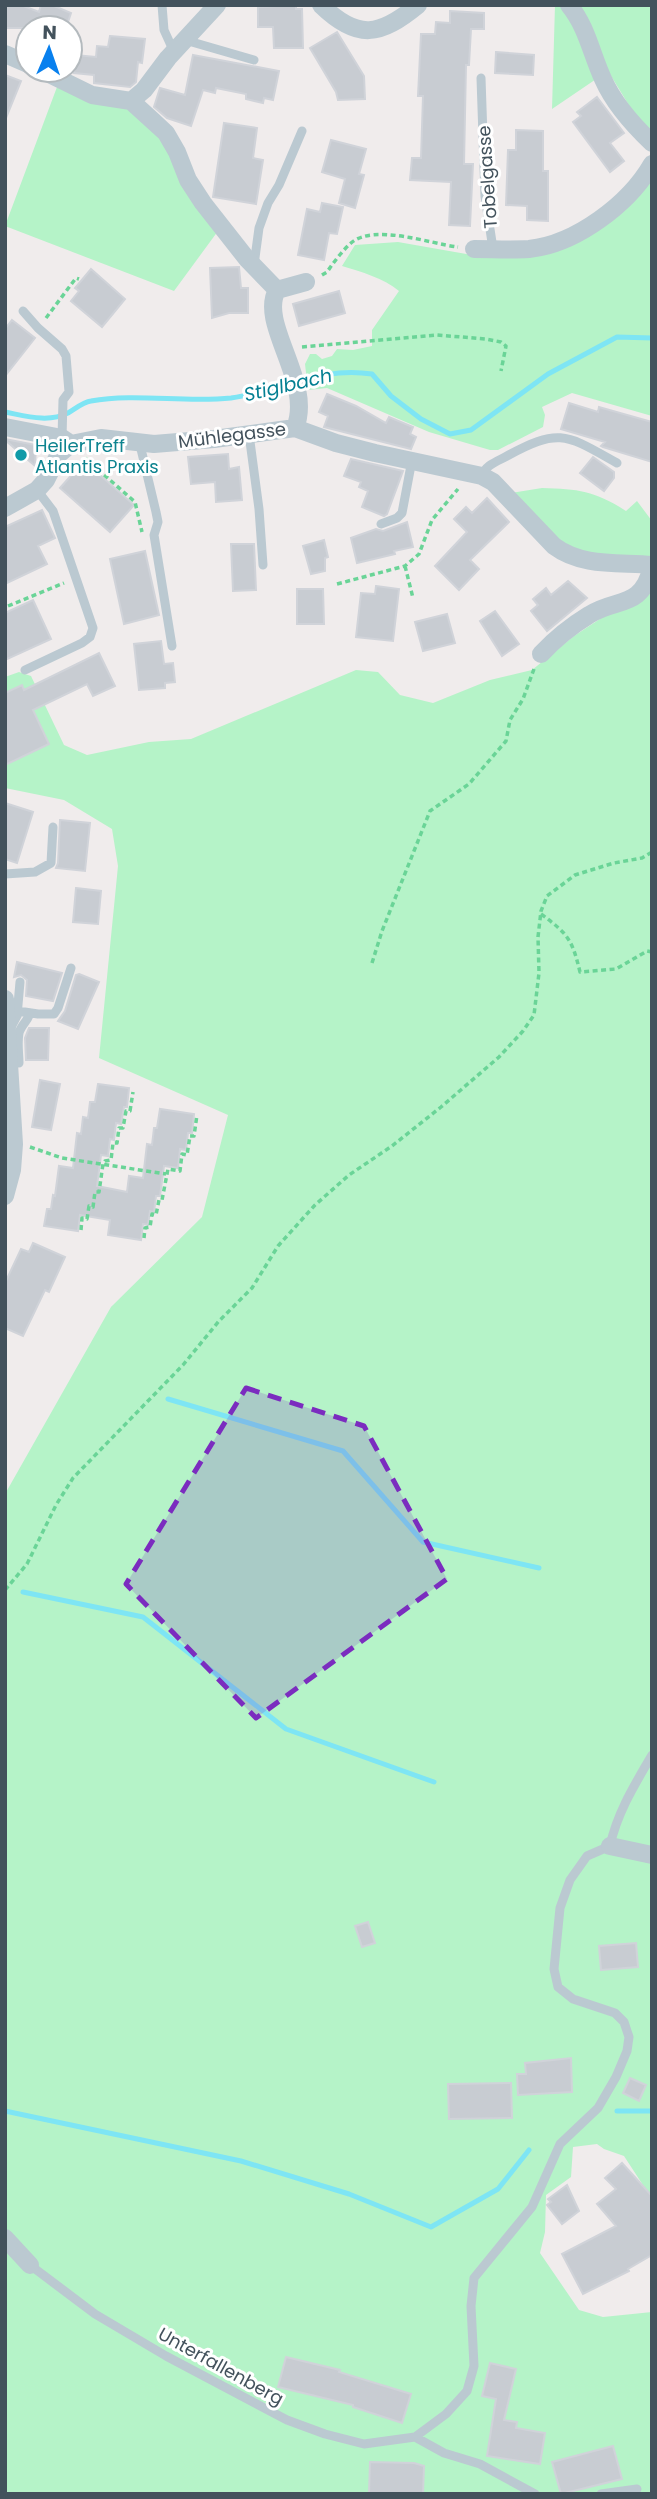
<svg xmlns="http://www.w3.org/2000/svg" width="657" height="2499" font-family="Poppins,sans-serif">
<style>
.green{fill:#b5f3c8}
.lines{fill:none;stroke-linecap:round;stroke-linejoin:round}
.stream{stroke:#7ee5f4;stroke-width:5}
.building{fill:#c8ccd2;stroke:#d0d3d9;stroke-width:2}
.path{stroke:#6ad497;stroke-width:3.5;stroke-dasharray:5 3.5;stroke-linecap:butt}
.lane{stroke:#bbc9d1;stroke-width:9}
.street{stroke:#bbc9d1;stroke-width:18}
.marked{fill:#7b2cbf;fill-opacity:0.2;stroke:#7b2cbf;stroke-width:5;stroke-dasharray:14 9;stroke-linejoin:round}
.culture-dot{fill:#0f9aa8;stroke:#fff;stroke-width:2.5}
.labels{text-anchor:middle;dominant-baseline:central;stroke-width:6;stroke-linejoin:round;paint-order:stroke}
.street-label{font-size:18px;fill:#43525c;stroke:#fff}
.culture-label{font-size:18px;fill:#0d838f;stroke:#fff;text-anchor:start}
.water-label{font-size:19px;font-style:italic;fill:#037f92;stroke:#fff}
</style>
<rect width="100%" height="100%" fill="#f0ecec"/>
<path class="green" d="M555 5H652V143L608 71 552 109Z
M57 87 130 109 151 125 218 231 174 291 5 226Z
M652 171V416L572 393 542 407 545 415 543 427 498 450H490L429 432 327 388 308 390 305 364 310 354H316L322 359 332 356 337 349 353 350 372 346V330L399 291C384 278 361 272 342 266L355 245 398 242 472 255 560 249Z
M542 488C579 489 595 491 626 511L637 501 652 521V561L578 555 557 543 511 493Z
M652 579V2199L624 2156 604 2149 597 2144 573 2147 571 2177 546 2195 545 2232 540 2253 579 2310 603 2317 652 2312V2494H5V1494L111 1307 202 1217 228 1115 99 1058 118 866 112 829 64 800 5 788V677L19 672 31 676 64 745 87 755 149 742 191 739 356 670 378 672 400 695 433 703 490 680 532 670 574 636 609 613Z"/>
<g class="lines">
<path class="stream" d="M5 412C26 416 48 423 68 413 75 409 83 402 91 401 135 393 186 403 231 398 283 391 319 366 372 374L391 396 421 419 450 434 471 430 548 374 617 337 652 338
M168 1399 343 1451 423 1542 539 1568
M23 1592 143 1617 286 1729 434 1782
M5 2111 241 2161 349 2194 431 2227 498 2189 529 2150
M617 2111H652"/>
</g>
<path class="building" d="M5 5H21L39 12 41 5H52L71 13 66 28H5Z
M296 5V9H302L303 48H274L273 27H258V7Z
M450 11 484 13V29H471L469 65H466L464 164H473L470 226 449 225 451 182 410 180 412 158H421L423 96H418L421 34H435L436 22 450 23Z
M337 32 364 76 365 99 338 100 336 92 310 48Z
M110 36 145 39 142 63 138 62 136 82 130 87 94 83V75L74 73 76 55 96 57 97 46 108 47Z
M496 52 534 55 533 75 495 73Z
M193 55 279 71 273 100 264 98 263 103 246 99V94L216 88 215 93 203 90 191 126 167 118 154 107 160 88 185 95Z
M5 75 21 81 6 118H5Z
M597 97 624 133 610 143 624 161 610 172 573 122 581 116 577 112Z
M224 123 257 128 253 158 263 160 256 204 213 197Z
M516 130 543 131V171H548V221L527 220V206L506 205 508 150H516Z
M331 140 366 149 359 174 364 175 355 208 339 203 345 179 322 172Z
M322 203 343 207 337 234 329 233 324 260 298 255 307 209 320 212Z
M239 267 241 288H248V313H229L212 318 210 268Z
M91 269 125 299 102 327 71 301 79 291 75 288Z
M339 291 345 313 299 326 293 304Z
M12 320 35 338 5 376V329Z
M327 394 356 406 386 423 389 417 413 427 410 434 416 437 411 449 324 427 328 416 319 412Z
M569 403 598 412 599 407 652 422V462L603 447 601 446 605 442 561 429Z
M5 439 36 445 35 466 5 440Z
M228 454 229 469 239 467 242 500 216 502 215 482 191 484 188 457Z
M593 457 614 472V478L604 491 580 473Z
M351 459 403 471 387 514 384 516 362 507 368 491 359 487 361 482 344 476Z
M84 461 134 505 110 532 60 488Z
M487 498 509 522 470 560 479 569 459 590 435 566 467 532 454 519 466 507 472 513Z
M42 510 55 538 38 546 47 564 5 584V527Z
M407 522 413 547 394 551 395 554 357 563 351 538 376 529 383 531Z
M324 540 328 557 325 558V571L311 574 303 546Z
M231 544H254L256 590 233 591Z
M145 551 159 615 124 624 110 559Z
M568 581 587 598 547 631 531 611 538 605 533 599 546 588 551 595Z
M376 586 399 589 393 641 356 637 361 593 375 594Z
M297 589H323L324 624H297Z
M33 600 51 639 5 660V613Z
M495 611 519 644 502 656 480 621Z
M447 614 455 643 423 651 415 622Z
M161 641 164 664 173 663 175 682 165 683V688L139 690 134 644Z
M99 653 115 686 93 696 87 684 33 710 49 744 5 765V693L22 685 24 690Z
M5 803 33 812 17 863 5 859Z
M60 820 90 823 85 871 56 868 58 863Z
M76 888 101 891 98 924 73 922Z
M17 962 62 973 53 1001 26 996 27 980 21 975 14 977Z
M79 974 99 982 78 1029 58 1021 65 1011 76 975Z
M29 1028H49L48 1060H26L25 1038Z
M40 1080 60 1084 51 1130 32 1127Z
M98 1084 129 1088 127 1107H124L121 1124 116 1123 114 1140 110 1139 108 1156 101 1155 97 1186 127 1192 129 1176 143 1178 147 1144 152 1145 154 1128H157L160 1109 194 1114 192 1133H188L186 1150 180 1149 178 1168 164 1166 160 1196H156L154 1212 150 1211 148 1225 143 1224 141 1240 108 1235 110 1220 80 1215 78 1231 44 1226 47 1209H51L53 1195 55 1196 59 1166 73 1168 77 1133 81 1134 83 1117 88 1118 90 1102H95Z
M33 1243 65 1257 49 1292 45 1290 23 1336 5 1328V1283L21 1249 29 1252Z
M368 1922 375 1943 362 1947 355 1926Z
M636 1943 638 1967 601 1970 599 1946Z
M571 2058 572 2092 518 2095 517 2074H526L525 2063Z
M630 2078 646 2085 639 2101 623 2093Z
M511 2083 512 2118 449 2119 448 2084Z
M622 2163 652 2196V2255L628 2269 629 2271 583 2294 562 2254 616 2226 597 2204 616 2189 605 2178Z
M567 2185 579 2211 562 2224 547 2205 551 2202 548 2199Z
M286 2357 340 2370 339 2372 411 2394 402 2423 353 2407V2405L278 2387Z
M490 2363 516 2369 504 2420 517 2422 516 2428 545 2433 540 2464 487 2456 496 2399 482 2396Z
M613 2446 622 2479 561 2494 552 2462Z
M370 2462 414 2463 424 2466 423 2494H369Z"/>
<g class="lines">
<path class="path" d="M322 275 327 272C334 262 342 251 351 243 374 223 431 244 458 247
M46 318 76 278 79 279
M302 347 437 335 486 339 501 342 506 346 501 371
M85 458 135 502 142 532
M405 566 413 598
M337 584 405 566 419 554 432 520 458 489
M8 606 64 583
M541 914C568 934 572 939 580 972L616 969 647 951 652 952
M372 963 382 931 430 811 469 784 506 741 510 720 523 699 534 669
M30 1147 62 1158 166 1174
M81 1230 82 1218 87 1219 89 1206 93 1207 95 1192H99L103 1164 105 1161 111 1160 113 1143H117L119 1128H123L126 1111H130L133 1092
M144 1238 145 1228 150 1227 152 1214 156 1215 159 1200H162L168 1169 180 1171 182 1154 187 1155 190 1136H194L197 1115
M5 1590 27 1564 56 1505 73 1478 183 1365 219 1321 252 1288 278 1246 315 1205 349 1175 392 1146 441 1107 499 1057 523 1031 534 1015 539 973 538 937 541 911 547 896 575 875 614 863 642 858 652 852"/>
<path class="lane" d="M162 5 164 30 174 52
M185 40 254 60
M481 78 485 196 493 249
M254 265 259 228 268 203 279 185 302 131
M23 311 38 328 62 349 66 356 69 392 63 400 62 438
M249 434 259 509 263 565
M138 443 141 449 156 512 158 522 154 535 172 646
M482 476C485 465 498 461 507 456 560 427 567 435 617 463
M381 524 397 518 402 513 412 460
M25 670 82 643 90 637 93 628 53 511 37 490
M5 874 35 872 51 863 53 827
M18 1011 38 1014H54L58 1008 71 968
M9 1031 17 1016 20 982
M19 1063C19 1054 17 1043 19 1033 21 1025 28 1021 30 1013
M30 2265 95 2314 166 2356 287 2420 325 2434 364 2444 415 2437 446 2414 467 2391 474 2366 471 2306 474 2278 532 2207 560 2144 598 2108 616 2077 627 2051 629 2037 624 2022 615 2013 573 1999 558 1987 554 1969 560 1908 570 1880 587 1856 610 1846C617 1813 635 1784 652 1755
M415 2437 444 2453 480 2464 535 2494
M601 2494 637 2489"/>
<path class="street" d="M321 5C358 41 380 36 418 5
M569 5C587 27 591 53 603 79 614 104 632 124 652 143
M5 54 28 64
M41 70 92 95 131 101 153 121 166 133 177 152 188 180 203 203 247 259 277 290
M131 101 144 90 168 58 217 5
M474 249C492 249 511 250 529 249 576 244 629 204 652 164
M277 290C258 324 314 382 295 428
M277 290 306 282
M5 427 62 438 71 444
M5 508 37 490 46 480 59 454 71 444 101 438 154 444 214 439 295 428 336 443 375 453 482 476 493 482 554 546C582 567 618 562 652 565
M541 654C555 639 571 626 589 615 617 597 641 610 652 567
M5 999 14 1144 12 1170 5 1196
M610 1846 652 1855
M5 2238 30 2265"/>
</g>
<path class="marked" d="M246 1388 364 1426 447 1579 256 1718 126 1584Z"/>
<circle class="culture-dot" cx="21" cy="455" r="7"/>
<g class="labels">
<g class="street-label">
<text transform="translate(487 177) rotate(-94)">Tobelgasse</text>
<text transform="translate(232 435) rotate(-7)">Mühlegasse</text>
<text transform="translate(221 2366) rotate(29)">Unterfallenberg</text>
</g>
<g class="culture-label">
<text x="35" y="445">HeilerTreff<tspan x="35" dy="21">Atlantis Praxis</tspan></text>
</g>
<g class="water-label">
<text transform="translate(288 385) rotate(-13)">Stiglbach</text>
</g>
</g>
<rect width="657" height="2499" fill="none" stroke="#43525c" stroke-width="14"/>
<g transform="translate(49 49) rotate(2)"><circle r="33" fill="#ffffff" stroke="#b4babe" stroke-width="2"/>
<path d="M0-5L12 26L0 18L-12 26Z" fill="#0880ee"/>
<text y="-10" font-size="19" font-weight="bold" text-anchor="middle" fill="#43525c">N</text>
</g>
</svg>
